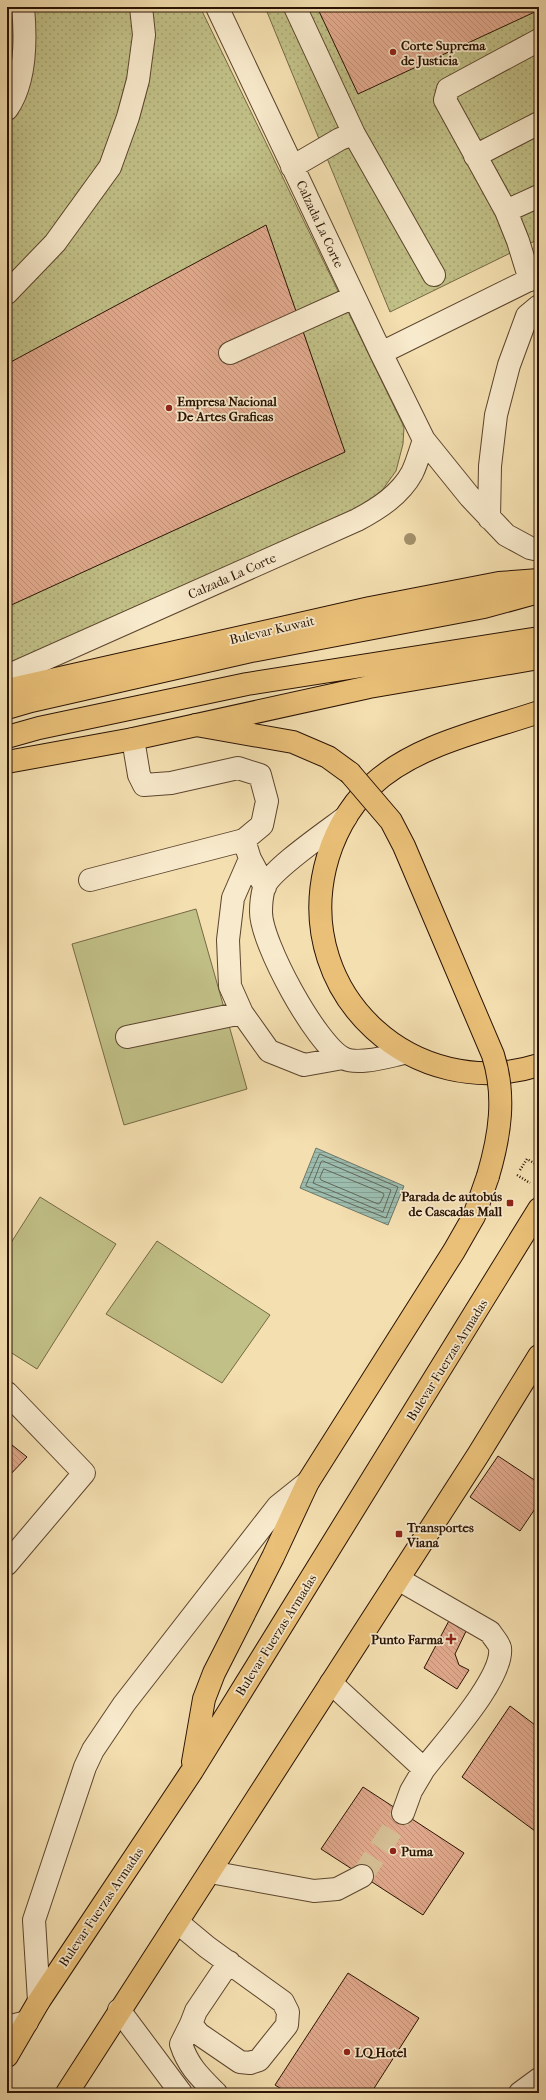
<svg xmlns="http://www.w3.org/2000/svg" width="546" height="2100" font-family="'IM FELL French Canon',serif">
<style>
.grass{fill:#c1c087;stroke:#756945}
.garden{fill:url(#garden-dots);stroke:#756945}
.water{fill:url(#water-rules);stroke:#6e786a}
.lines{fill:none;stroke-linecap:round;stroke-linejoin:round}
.shore{stroke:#626758;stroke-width:1}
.building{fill:url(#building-back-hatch);stroke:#291203}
.minor-tunnel{stroke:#d6c096;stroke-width:22;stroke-dasharray:22 11;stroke-linecap:butt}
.minor-casing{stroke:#5c452e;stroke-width:24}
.major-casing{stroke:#291203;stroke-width:24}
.highway-casing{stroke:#291203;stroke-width:24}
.path{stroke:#291203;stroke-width:2.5;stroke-dasharray:1 2;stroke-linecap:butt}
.minor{stroke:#f8eacc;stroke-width:22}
.major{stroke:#eac078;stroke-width:22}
.highway{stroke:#eac078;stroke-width:22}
.highway-bridge-casing{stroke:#291203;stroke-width:24;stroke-linecap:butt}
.highway-bridge{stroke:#eac078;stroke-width:22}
.tree{fill:#a2906a}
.poi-dot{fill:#8f2418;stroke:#f8eacc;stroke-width:1.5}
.labels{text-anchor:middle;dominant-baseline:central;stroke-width:3.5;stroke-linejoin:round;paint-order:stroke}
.poi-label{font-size:13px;font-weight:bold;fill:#291203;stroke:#f8eacc;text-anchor:start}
.street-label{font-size:13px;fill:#291203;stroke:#f8eacc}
</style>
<defs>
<pattern id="garden-dots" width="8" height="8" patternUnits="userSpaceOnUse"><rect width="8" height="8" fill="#c1c087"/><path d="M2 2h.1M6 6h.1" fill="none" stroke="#a6a473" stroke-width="1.8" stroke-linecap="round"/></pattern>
<pattern id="water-rules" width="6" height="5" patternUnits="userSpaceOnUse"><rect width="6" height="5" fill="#9cbcae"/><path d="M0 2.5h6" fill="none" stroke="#86a194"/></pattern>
<pattern id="building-back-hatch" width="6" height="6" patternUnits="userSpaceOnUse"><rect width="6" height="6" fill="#e2aa8e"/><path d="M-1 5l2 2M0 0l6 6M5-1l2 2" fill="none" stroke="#c29179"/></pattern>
</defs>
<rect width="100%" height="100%" fill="#f4dfb0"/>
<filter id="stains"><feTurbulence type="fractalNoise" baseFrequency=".005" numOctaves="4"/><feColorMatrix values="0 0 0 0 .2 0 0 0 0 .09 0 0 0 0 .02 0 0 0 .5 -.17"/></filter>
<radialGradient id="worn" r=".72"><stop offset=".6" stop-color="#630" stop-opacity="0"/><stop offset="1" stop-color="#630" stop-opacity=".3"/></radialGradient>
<path class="grass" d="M196 909 247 1089 124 1125 72 944Z
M40 1197 116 1244 37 1369 7 1350V1249Z
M157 1241 270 1315 222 1383 106 1314Z"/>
<path class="garden" d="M7 7H200L404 427 403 444 396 471 375 500 7 666Z
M265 7H539V239L390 312Z"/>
<path class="water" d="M316 1148 404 1186 388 1225 300 1188Z"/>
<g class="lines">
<path class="shore" d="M320 1154 398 1187 386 1218 306 1186Z
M323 1161 391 1190 383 1212 313 1183 321 1162Z
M324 1169 383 1193 384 1195 380 1203 378 1204 321 1180 320 1178Z"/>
</g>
<path class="building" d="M317 7H539V10L358 94Z
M266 225 345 452 7 607V364Z
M7 1441 27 1457 7 1478Z
M498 1456 539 1483V1503L520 1531 470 1497Z
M452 1615 469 1625 455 1654 459 1665 469 1670 457 1689 424 1668Z
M510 1706 539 1728V1834L462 1777Z
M363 1787 464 1853 423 1915 321 1849Z
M348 1973 419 2018 371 2093H288L275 2085Z"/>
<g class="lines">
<path class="minor-tunnel" d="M362 1876 403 1813"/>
<g class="minor-casing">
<path id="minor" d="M217 7 381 353 424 440 470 497 506 535 530 548 539 550
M295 7 354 134 434 275
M7 109C26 82 26 39 23 7
M475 156 539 123
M292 167 340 139 354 134
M506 211 539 196
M530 280 518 241 506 211 445 100 448 89 539 40
M7 293 55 243 110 167 128 117 138 80 144 35 141 7
M230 353 354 297
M381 353 539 275
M489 518 490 466 496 415 509 365 527 316 539 306
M7 676 357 520C378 509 400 495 412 473 417 463 420 451 424 440
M133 739 139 775 144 785 171 783 238 768 260 775 267 801 262 825 244 840 250 859 265 887
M346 817C329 830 269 871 264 888 262 895 261 905 261 912 261 943 316 1044 343 1058 358 1066 389 1056 405 1053
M250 859 233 898 228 940 230 986 242 1013 269 1051 304 1065 343 1058
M90 880 244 840
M127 1037 242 1013
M7 1393 84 1473 7 1564
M398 1579 490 1632C493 1637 499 1643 500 1648 504 1678 443 1744 424 1769
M331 1683 424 1769 411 1791 403 1813
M210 1872 314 1891 337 1889 362 1876
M177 1922 207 1947 283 2002 288 2012 287 2025 259 2060 250 2063 240 2062 199 2034 191 2024 196 2011 229 1962
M39 2001 34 1920 85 1767 93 1750 124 1704 278 1506 308 1482
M119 2010 181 2093
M191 2024 181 2044C188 2066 200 2077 216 2093
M7 2027 27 2022
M520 2093 539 2079"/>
</g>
<g class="major-casing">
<path id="major" d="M7 690 370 608 499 583 539 580
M7 708 31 701 251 651 484 607 539 592
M7 737 39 728 247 684 539 638
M7 762 133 739 369 687 539 658"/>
</g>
<g class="highway-casing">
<path id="highway" d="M539 712C483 731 414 745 371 786 348 807 332 838 325 868 295 996 415 1104 539 1065
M196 725 293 742 328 757 350 773
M193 1762 204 1699 214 1673 273 1557 308 1482 454 1251 474 1216 488 1176
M7 2056 39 2001 192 1771 539 1209
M67 2093 478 1455 539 1356"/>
</g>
<path class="path" d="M520 1170 527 1159 539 1166
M517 1175 530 1183"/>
<use href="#minor" class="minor"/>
<use href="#major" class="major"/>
<use href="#highway" class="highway"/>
<g class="highway-bridge-casing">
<path id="highway-bridge" d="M350 773 391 821 404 846 493 1055C506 1096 500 1135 488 1176"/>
</g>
<use href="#highway-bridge" class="highway-bridge"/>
</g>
<circle class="tree" cx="410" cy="539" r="6"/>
<g class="poi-dot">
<circle cx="393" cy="52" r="4"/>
<circle cx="169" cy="408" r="4"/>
<rect x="506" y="1199" width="8" height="8" rx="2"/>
<rect x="395" y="1530" width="8" height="8" rx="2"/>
<path d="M449 1633h4v4h4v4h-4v4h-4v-4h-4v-4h4z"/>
<circle cx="393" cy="1851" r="4"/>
<circle cx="347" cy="2052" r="4"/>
</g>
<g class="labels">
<g class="poi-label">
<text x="401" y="45">Corte Suprema<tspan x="401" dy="15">de Justicia</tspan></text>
<text x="177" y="401">Empresa Nacional<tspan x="177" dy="15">De Artes Graficas</tspan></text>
<text x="502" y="1196" text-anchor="end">Parada de autobús<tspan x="502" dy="15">de Cascadas Mall</tspan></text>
<text x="407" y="1527">Transportes<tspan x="407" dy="15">Viana</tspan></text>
<text x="443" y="1639" text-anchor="end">Punto Farma</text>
<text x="401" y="1851">Puma</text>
<text x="355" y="2052">LQ Hotel</text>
</g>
<g class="street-label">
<text transform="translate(320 224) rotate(65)">Calzada La Corte</text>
<text transform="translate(232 576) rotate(-24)">Calzada La Corte</text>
<text transform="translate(272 630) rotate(-13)">Bulevar Kuwait</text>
<text transform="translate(447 1360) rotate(-58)">Bulevar Fuerzas Armadas</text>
<text transform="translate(276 1635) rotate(-58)">Bulevar Fuerzas Armadas</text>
<text transform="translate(101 1907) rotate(-56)">Bulevar Fuerzas Armadas</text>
</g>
</g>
<rect width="546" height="2100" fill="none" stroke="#f4dfb0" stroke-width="24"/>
<rect x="8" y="8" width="530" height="2084" fill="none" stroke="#291203" stroke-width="2"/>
<rect x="12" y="12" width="522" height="2076" fill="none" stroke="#291203"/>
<rect width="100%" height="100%" filter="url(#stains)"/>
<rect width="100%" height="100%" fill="url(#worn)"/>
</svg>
